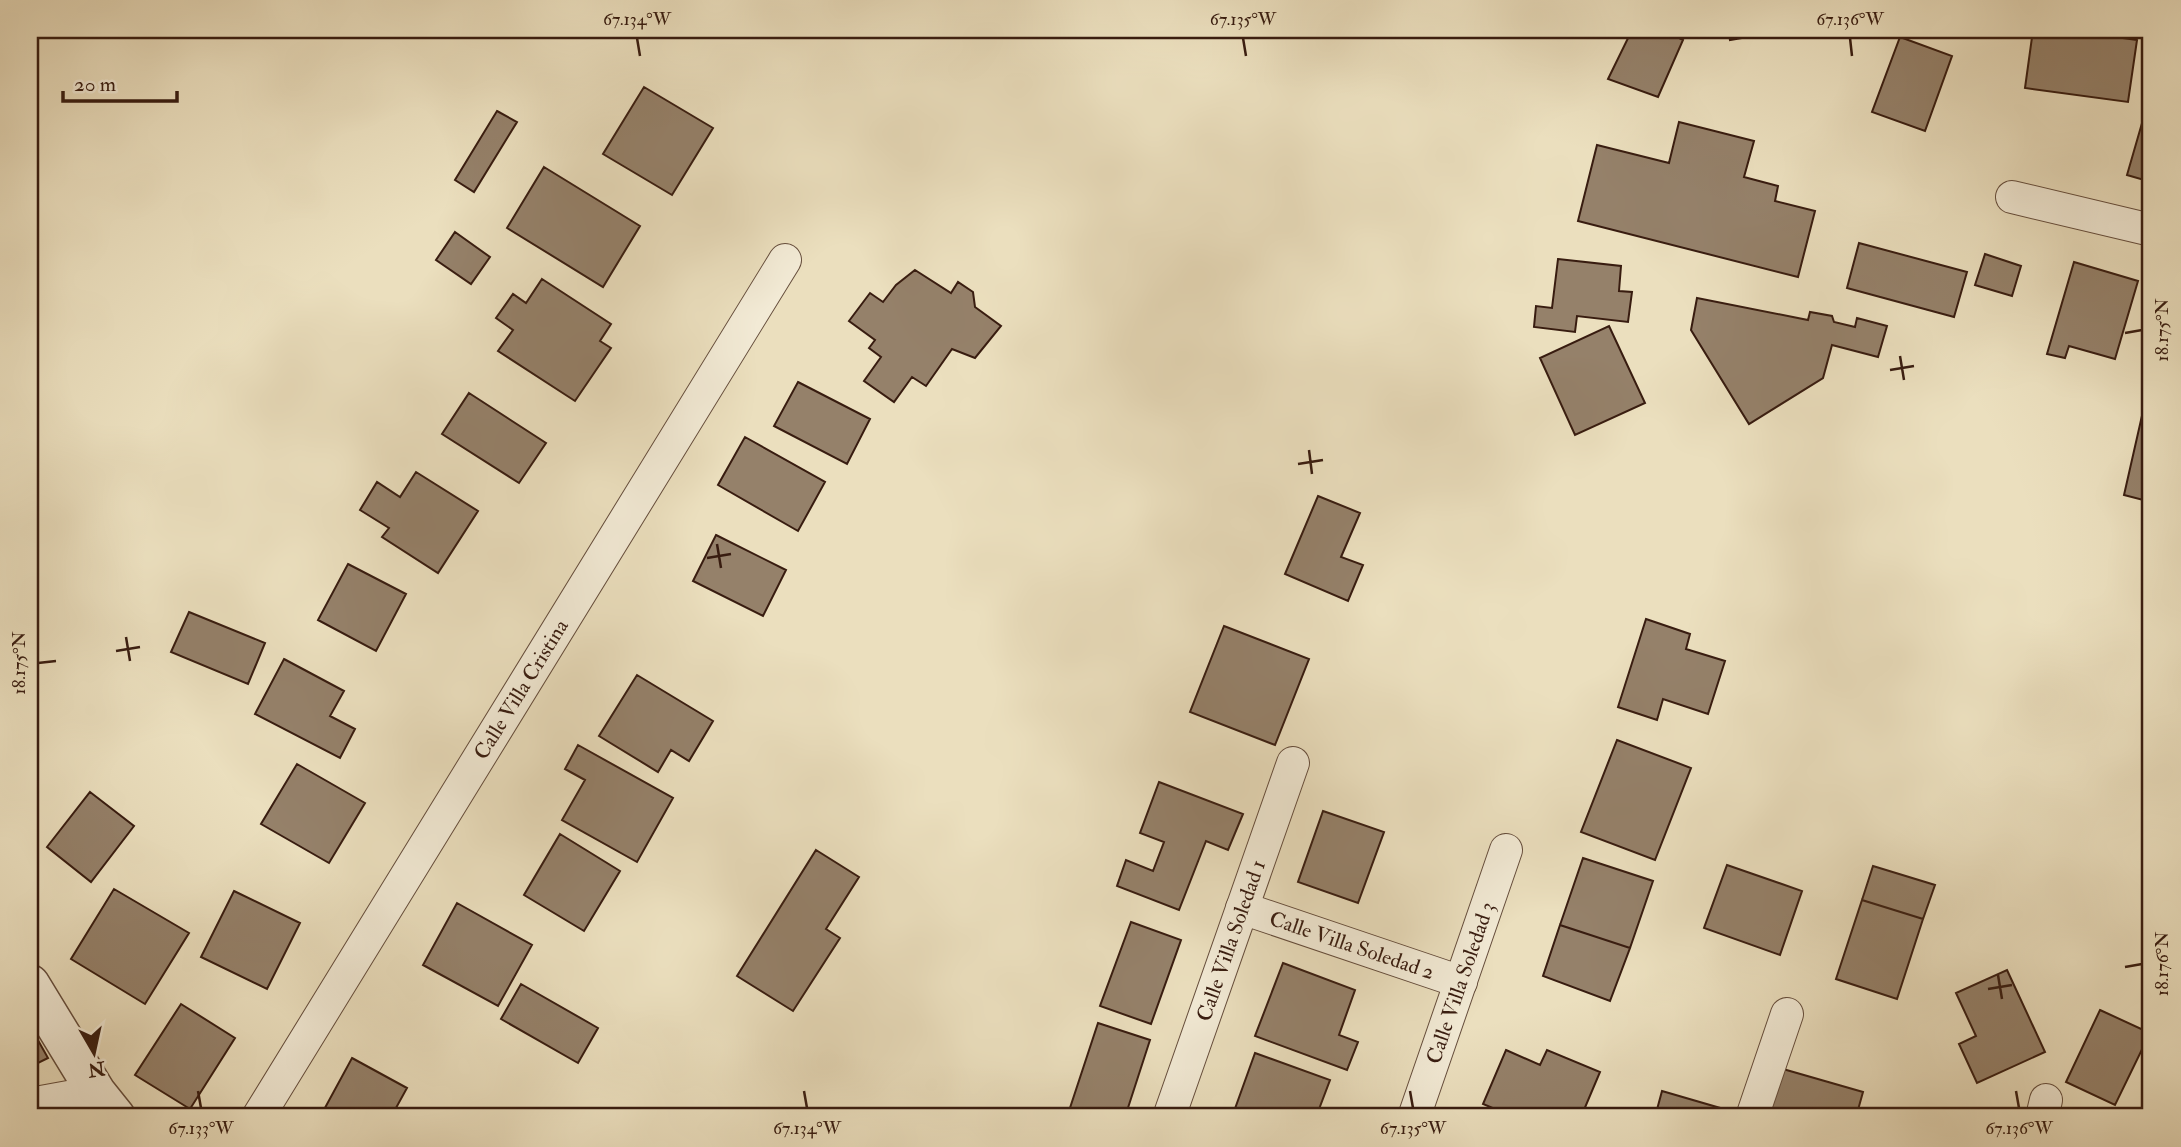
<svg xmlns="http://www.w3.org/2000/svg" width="2181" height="1147" font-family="'IM FELL Double Pica',serif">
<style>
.building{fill:#95816a;stroke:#381c10;stroke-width:2}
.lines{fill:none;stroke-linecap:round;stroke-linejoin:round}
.minor-casing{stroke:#654d3c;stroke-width:34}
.tertiary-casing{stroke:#654d3c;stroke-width:41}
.minor{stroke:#f2ead5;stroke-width:32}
.tertiary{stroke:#f2ead5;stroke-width:38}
.ticks{fill:none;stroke:#381c10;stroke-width:2.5}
.labels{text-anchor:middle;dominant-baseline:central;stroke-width:5;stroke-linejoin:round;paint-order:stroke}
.street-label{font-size:21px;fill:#381c10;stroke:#f2ead5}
.neatline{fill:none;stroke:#381c10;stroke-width:2.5}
.ticks-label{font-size:18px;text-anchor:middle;fill:#381c10}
</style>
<rect width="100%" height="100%" fill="#ebdfbe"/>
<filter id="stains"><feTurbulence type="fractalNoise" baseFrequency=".00286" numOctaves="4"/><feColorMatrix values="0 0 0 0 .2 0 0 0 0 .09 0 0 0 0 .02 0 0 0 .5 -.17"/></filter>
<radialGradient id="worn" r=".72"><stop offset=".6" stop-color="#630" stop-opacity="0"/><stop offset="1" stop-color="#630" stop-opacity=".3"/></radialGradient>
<path class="building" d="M1632 30H1664L1683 40 1658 97 1608 79Z
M1728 30H1764L1765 34 1730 40Z
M2033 30H2065L2137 40 2128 102 2025 88Z
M1900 37 1952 56 1925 131 1872 112Z
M644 87 713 128 672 195 603 154Z
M2151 92V182L2127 175Z
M497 111 517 122 474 192 455 180Z
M1679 122 1754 141 1744 177 1778 186 1775 201 1815 211 1798 277 1578 221 1597 145 1669 163Z
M544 167 640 226 603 287 507 228Z
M455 232 490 257 471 284 436 260Z
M1859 243 1967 272 1954 317 1847 288Z
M1985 254 2021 266 2012 296 1975 285Z
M1558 259 1621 266 1619 291 1632 292 1628 322 1577 316 1575 332 1534 327 1536 306 1552 308Z
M2074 262 2138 281 2115 359 2069 346 2065 358 2047 354Z
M915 270 951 293 958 282 973 292 975 307 1001 326 975 358 952 349 926 386 912 377 894 402 864 381 881 357 869 348 875 340 849 321 870 293 883 302 896 285Z
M542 279 611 324 600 341 611 348 575 401 498 351 513 330 496 318 513 294 526 303Z
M1697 298 1808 320 1810 312 1832 316 1834 322 1855 327 1857 318 1887 326 1878 357 1832 345 1823 378 1749 424 1691 330Z
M1609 326 1645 403 1575 435 1540 358Z
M2151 376V502L2124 495Z
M798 382 870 419 847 464 774 426Z
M469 393 546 443 519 483 442 434Z
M745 437 825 482 798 531 718 485Z
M416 472 478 511 438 573 382 537 389 528 360 510 377 482 400 497Z
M1318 496 1360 513 1341 557 1363 565 1348 601 1285 574Z
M716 535 786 570 763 616 693 581Z
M348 564 406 594 376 651 318 620Z
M189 612 265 643 248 684 171 652Z
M1646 619 1690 634 1686 649 1725 661 1708 714 1663 699 1657 720 1618 707Z
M1224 626 1309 659 1275 745 1190 712Z
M284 659 344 691 330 716 355 729 340 758 255 714Z
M637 675 713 721 689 761 671 750 658 772 599 736Z
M1617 740 1691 768 1655 860 1581 832Z
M578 745 673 798 637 862 562 820 585 780 565 769Z
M297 764 365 803 329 863 261 824Z
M1159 782 1243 814 1228 850 1206 841 1179 910 1117 886 1126 860 1153 871 1164 842 1140 833Z
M90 792 134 826 91 882 47 847Z
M1323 811 1384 832 1358 903 1298 882Z
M560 834 620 871 584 931 524 895Z
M816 850 859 877 826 929 840 938 793 1011 737 976Z
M1583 858 1653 881 1630 948 1560 925Z
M1727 865 1802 891 1780 955 1704 928Z
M1873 866 1935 885 1923 919 1862 900Z
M114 889 189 933 145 1004 71 959Z
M234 891 300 923 267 989 201 957Z
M1862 900 1923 919 1897 999 1836 979Z
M457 903 532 945 498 1006 423 965Z
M1131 922 1181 940 1151 1024 1100 1006Z
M1560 925 1630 948 1610 1001 1543 976Z
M1283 963 1355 990 1339 1035 1358 1042 1347 1070 1255 1036Z
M2007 970 2045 1052 1977 1083 1959 1044 1976 1036 1956 993Z
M521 984 598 1028 578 1063 501 1019Z
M181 1004 235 1038 190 1109 135 1075Z
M2100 1010 2150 1033 2115 1105 2066 1082Z
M1098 1023 1150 1040 1125 1117H1067Z
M30 1026 48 1058 30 1067Z
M1506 1050 1540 1065 1547 1050 1600 1072 1581 1117H1514L1483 1104Z
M1255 1053 1330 1080 1316 1117H1232Z
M352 1058 407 1088 391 1117H320Z
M1783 1069 1863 1092 1856 1117H1768Z
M1662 1091 1734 1112 1732 1117H1655Z"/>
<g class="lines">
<g class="minor-casing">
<g id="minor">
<path d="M2012 197 2151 230"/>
<path id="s1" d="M1242 908 1461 982"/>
<path d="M30 1104 96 1092"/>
<path id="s2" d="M258 1117 785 260"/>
<path id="s3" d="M1169 1117 1293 763"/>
<path id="s4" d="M1414 1117 1506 850"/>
<path d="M1752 1117 1787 1014"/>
<path d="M2042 1117 2046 1100"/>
</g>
</g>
<g class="tertiary-casing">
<path id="tertiary" d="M30 984 96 1092 116 1117"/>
</g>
<use href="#minor" class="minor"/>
<use href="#tertiary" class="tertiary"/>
</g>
<path class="ticks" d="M637 38 640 56M1243 38 1246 56M1850 38 1852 56M2125 333 2142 330M1900 356 1904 380M1890 370 1914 366M1309 450 1312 474M1298 464 1323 460M717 544 721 568M707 558 731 554M126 637 130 661M116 651 140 647M38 663 56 661M2125 967 2142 964M1998 975 2002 999M1988 989 2012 985M198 1091 201 1108M804 1091 807 1108M1410 1091 1413 1108M2016 1091 2019 1108"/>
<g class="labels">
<g class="street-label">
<text stroke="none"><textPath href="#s2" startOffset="502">Calle Villa Cristina</textPath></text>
<text stroke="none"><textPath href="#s3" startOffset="187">Calle Villa Soledad 1</textPath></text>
<text stroke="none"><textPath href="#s1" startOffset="116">Calle Villa Soledad 2</textPath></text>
<text stroke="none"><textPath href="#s4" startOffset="142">Calle Villa Soledad 3</textPath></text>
</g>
</g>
<rect width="2181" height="1147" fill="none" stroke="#ebdfbe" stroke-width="77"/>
<g transform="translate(94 1053) rotate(171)" stroke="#f2ead5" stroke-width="5" paint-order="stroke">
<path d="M0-5L12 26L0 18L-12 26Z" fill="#381c10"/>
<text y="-10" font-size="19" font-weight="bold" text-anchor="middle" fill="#381c10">N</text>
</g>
<path d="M63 91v10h114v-10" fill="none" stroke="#381c10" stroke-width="3.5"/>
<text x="74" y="91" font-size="21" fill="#381c10" stroke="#f2ead5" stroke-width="5" paint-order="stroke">20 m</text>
<rect x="38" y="38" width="2104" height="1070" class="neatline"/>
<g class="ticks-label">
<text x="637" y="25">67.134°W</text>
<text x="1243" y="25">67.135°W</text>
<text x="1850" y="25">67.136°W</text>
<text transform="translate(2162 330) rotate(-90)" y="6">18.175°N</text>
<text transform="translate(19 663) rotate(-90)" y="6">18.175°N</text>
<text transform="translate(2162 964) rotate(-90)" y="6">18.176°N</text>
<text x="201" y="1134">67.133°W</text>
<text x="807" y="1134">67.134°W</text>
<text x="1413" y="1134">67.135°W</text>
<text x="2019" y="1134">67.136°W</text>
</g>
<rect width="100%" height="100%" filter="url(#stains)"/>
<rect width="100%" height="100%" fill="url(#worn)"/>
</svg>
